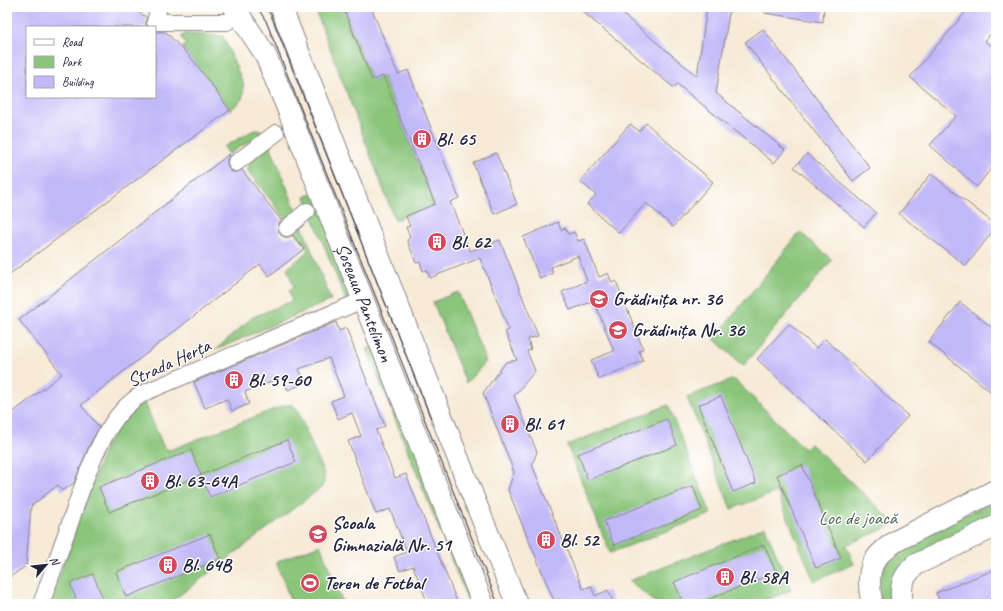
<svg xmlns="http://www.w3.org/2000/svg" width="1003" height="611" font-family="Caveat,sans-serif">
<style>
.green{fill:#8ac57a;stroke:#56745a}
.building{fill:#c1b8f8}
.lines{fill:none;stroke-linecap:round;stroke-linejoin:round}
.minor-casing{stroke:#8c8688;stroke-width:18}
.major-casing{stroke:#8c8688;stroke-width:23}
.minor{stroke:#fff;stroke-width:16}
.major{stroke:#fff;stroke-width:21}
.tram{stroke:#22223b;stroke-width:1}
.labels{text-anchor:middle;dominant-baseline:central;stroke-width:3;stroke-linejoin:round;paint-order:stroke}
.poi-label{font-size:19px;font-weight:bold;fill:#22223b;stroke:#fff;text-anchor:start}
.street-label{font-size:19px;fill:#22223b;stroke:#fff}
.park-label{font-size:19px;fill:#4c6354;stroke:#fff}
</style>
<rect width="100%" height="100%" fill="#fff"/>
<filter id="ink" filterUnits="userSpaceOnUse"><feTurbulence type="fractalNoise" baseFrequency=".025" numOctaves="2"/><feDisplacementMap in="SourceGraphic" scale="8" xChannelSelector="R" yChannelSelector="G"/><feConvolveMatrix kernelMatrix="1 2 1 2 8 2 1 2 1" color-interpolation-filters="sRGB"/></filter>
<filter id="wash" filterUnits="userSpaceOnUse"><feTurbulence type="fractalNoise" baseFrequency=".012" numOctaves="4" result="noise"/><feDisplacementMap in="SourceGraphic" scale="16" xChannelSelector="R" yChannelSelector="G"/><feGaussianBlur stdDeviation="0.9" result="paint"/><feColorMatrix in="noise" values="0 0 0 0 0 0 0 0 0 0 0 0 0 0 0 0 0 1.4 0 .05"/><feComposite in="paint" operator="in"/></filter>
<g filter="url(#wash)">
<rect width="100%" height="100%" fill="#f7ead6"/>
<path class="green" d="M320 7H343L372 80 383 76 436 208 422 209 395 220 315 9Z
M185 34 223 36 243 83C245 98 242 101 230 110L183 48 186 44 182 38V36Z
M257 130 262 131 264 133 229 154 224 147 252 131Z
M270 145 297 213 288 222 250 174 247 168 249 163Z
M316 192 357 296 346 301 305 197Z
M301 223 331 300 215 350 253 317 292 301 289 290 294 287 287 268 306 253 308 249 293 229Z
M800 232 832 260 743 366 714 339Z
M458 292 486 362 466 383 433 302Z
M377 345 480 604H469L367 349Z
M734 379 805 449 811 444 892 521 893 524 891 526 846 545 854 564 814 581 777 492 731 509 687 397Z
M145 403 163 446 166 449 170 450 285 405H293L297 409 324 474V481L322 487 168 604H49L105 447 126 415 142 404Z
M668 405 711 514 610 553 567 445Z
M996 500V516L912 558 896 571 890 588 893 604H881L878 583 887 560 906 544Z
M765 527 791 590 757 604H657L629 581Z
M320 545 343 604H292L276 562Z"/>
<g id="blocks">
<path class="building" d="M7 7H130L146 17V25L147 27H27V97H155V32H166L193 60 230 110 7 276Z
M343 7H371L398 74 408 70 459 198 450 202 470 251 500 240 538 336 528 339 531 350 527 351 535 371 514 396 537 452 532 465 583 589 591 586 595 596 608 590 614 604H563L560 599 554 601 508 490 514 472 483 393 506 362 517 360 505 331 509 330 480 258 430 278 427 270 423 271 420 262 416 263 407 240 410 238 406 227 410 226 406 216 435 204 383 76 372 80Z
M577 7H614L697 76 707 7H730L716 93 785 150 774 163 677 84 674 88Z
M765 7H824L823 22 765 13Z
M970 7H996V27L985 41 996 49V162L977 187 930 145 956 116 910 77Z
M763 29 870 168 853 181 745 42Z
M646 123 713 182 673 227 646 203 619 233 587 204 596 195 580 181 630 124 639 131Z
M496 153 517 204 494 214 473 163Z
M229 154 230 156 227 159V164L229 169 232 172H237L242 170 281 220 278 225V229L280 234 284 237H289L293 235 304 249 269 276 260 264 81 405 99 427 89 446 74 483 62 491 58 485 31 506 26 566 7 579V417L62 374 19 320Z
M807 154 876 213 864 227 794 167Z
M931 174 996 225V227L966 266 899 214Z
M558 222 561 230 565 228 568 234 574 232 578 241 584 239 599 277 608 273 612 283 616 281 643 349 639 351 643 361 599 379 591 360 614 351 594 301 570 310 562 292 587 281 578 256 551 267 553 273 540 279 523 237Z
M960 302 996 331V396L929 342Z
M336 322 339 331 346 328 385 426 376 430 395 478 406 474 458 604H428L413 566 400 571 394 557 407 552 390 509 376 514 348 441 361 436 352 413 338 419 331 401 344 396 329 358 299 369 305 383 288 390 283 377 245 392 249 404 232 411 227 399 205 408 194 382Z
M789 324 816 348 825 339 908 416 867 461 757 359Z
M721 396 756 483 733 492 698 405Z
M667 419 677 445 588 480 578 454Z
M287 440 296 462 210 497 201 475Z
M191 450 201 475 109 512 99 487Z
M802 465 841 558 816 568 777 475Z
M693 486 702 510 614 545 604 521Z
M210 534 220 559 126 597 116 572Z
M764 545 776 572 697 604H683L674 582Z
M996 569V604H941L936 593Z
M93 574 105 604H78L70 583Z"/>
</g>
</g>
<g filter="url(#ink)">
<use href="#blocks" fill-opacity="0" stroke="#8c8688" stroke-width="1"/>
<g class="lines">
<g class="minor-casing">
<path id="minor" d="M159 7 155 22H227
M236 163 276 133
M287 228 307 211
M41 604C51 577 60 550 70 523 84 482 104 412 146 392L363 300"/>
</g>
<g class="major-casing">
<g id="major">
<path id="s1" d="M234 7 265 54 287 107 483 604"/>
<path d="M281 7 474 499 517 604"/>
<path d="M872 604C866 570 869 557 900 539L996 490"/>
<path d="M902 604C900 585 902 578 915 565L996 526"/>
</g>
</g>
<use href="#minor" class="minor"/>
<use href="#major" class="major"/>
<path class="tram" d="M257 7 266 21 498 604
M265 7 271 15 431 418"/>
</g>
</g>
<defs>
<g id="building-disc" transform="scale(1)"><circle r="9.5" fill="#d1495b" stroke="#fff"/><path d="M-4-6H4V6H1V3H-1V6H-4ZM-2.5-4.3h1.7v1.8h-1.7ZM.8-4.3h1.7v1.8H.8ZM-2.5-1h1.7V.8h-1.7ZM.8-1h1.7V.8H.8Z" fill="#fff"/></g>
<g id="school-disc" transform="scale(1)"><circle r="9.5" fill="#d1495b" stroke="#fff"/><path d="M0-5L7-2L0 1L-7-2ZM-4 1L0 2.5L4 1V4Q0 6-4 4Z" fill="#fff"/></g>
<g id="stadium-disc" transform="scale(1)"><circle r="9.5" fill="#d1495b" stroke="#fff"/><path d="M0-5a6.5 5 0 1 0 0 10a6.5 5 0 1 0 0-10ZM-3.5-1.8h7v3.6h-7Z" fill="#fff"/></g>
</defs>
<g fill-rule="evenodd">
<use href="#building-disc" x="422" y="139"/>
<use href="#building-disc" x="437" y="242"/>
<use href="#school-disc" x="599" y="299"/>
<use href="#school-disc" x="618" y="330"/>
<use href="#building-disc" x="234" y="380"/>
<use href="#building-disc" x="510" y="424"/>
<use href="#building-disc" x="150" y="481"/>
<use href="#school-disc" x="318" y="534"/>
<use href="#building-disc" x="546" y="540"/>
<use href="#building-disc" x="168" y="565"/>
<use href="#building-disc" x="725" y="577"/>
<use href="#stadium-disc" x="310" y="583"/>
</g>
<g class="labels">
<g class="poi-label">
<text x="436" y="139">Bl. 65</text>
<text x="451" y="242">Bl. 62</text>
<text x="613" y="299">Grădinița nr. 36</text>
<text x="632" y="330">Grădinița Nr. 36</text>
<text x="248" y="380">Bl. 59-60</text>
<text x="524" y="424">Bl. 61</text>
<text x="164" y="481">Bl. 63-64A</text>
<text x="332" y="523">Școala<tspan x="332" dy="22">Gimnazială Nr. 51</tspan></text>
<text x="560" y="540">Bl. 52</text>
<text x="182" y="565">Bl. 64B</text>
<text x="739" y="577">Bl. 58A</text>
<text x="324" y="583">Teren de Fotbal</text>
</g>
<g class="street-label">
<text stroke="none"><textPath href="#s1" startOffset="324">Șoseaua Pantelimon</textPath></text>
<text transform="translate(169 363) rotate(-25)">Strada Herța</text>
</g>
<g class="park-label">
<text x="858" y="518">Loc de joacă</text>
</g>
</g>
<rect width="1003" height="611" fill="none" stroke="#fff" stroke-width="24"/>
<rect x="26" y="26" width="130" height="72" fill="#ffffff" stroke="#a7a7b1"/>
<rect x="34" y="39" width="20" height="6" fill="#ffffff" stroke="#a7a7b1"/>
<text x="62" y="46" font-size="12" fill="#22223b">Road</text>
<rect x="34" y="56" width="20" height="12" fill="#8ac57a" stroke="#a7a7b1"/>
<text x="62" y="66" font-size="12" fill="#22223b">Park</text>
<rect x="34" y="76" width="20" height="12" fill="#c1b8f8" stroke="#a7a7b1"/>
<text x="62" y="86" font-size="12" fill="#22223b">Building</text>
<g transform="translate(46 565) rotate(62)" stroke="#ffffff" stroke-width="3" paint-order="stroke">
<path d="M0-3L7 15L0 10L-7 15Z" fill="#22223b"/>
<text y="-6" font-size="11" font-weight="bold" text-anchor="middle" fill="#22223b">N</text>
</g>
</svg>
